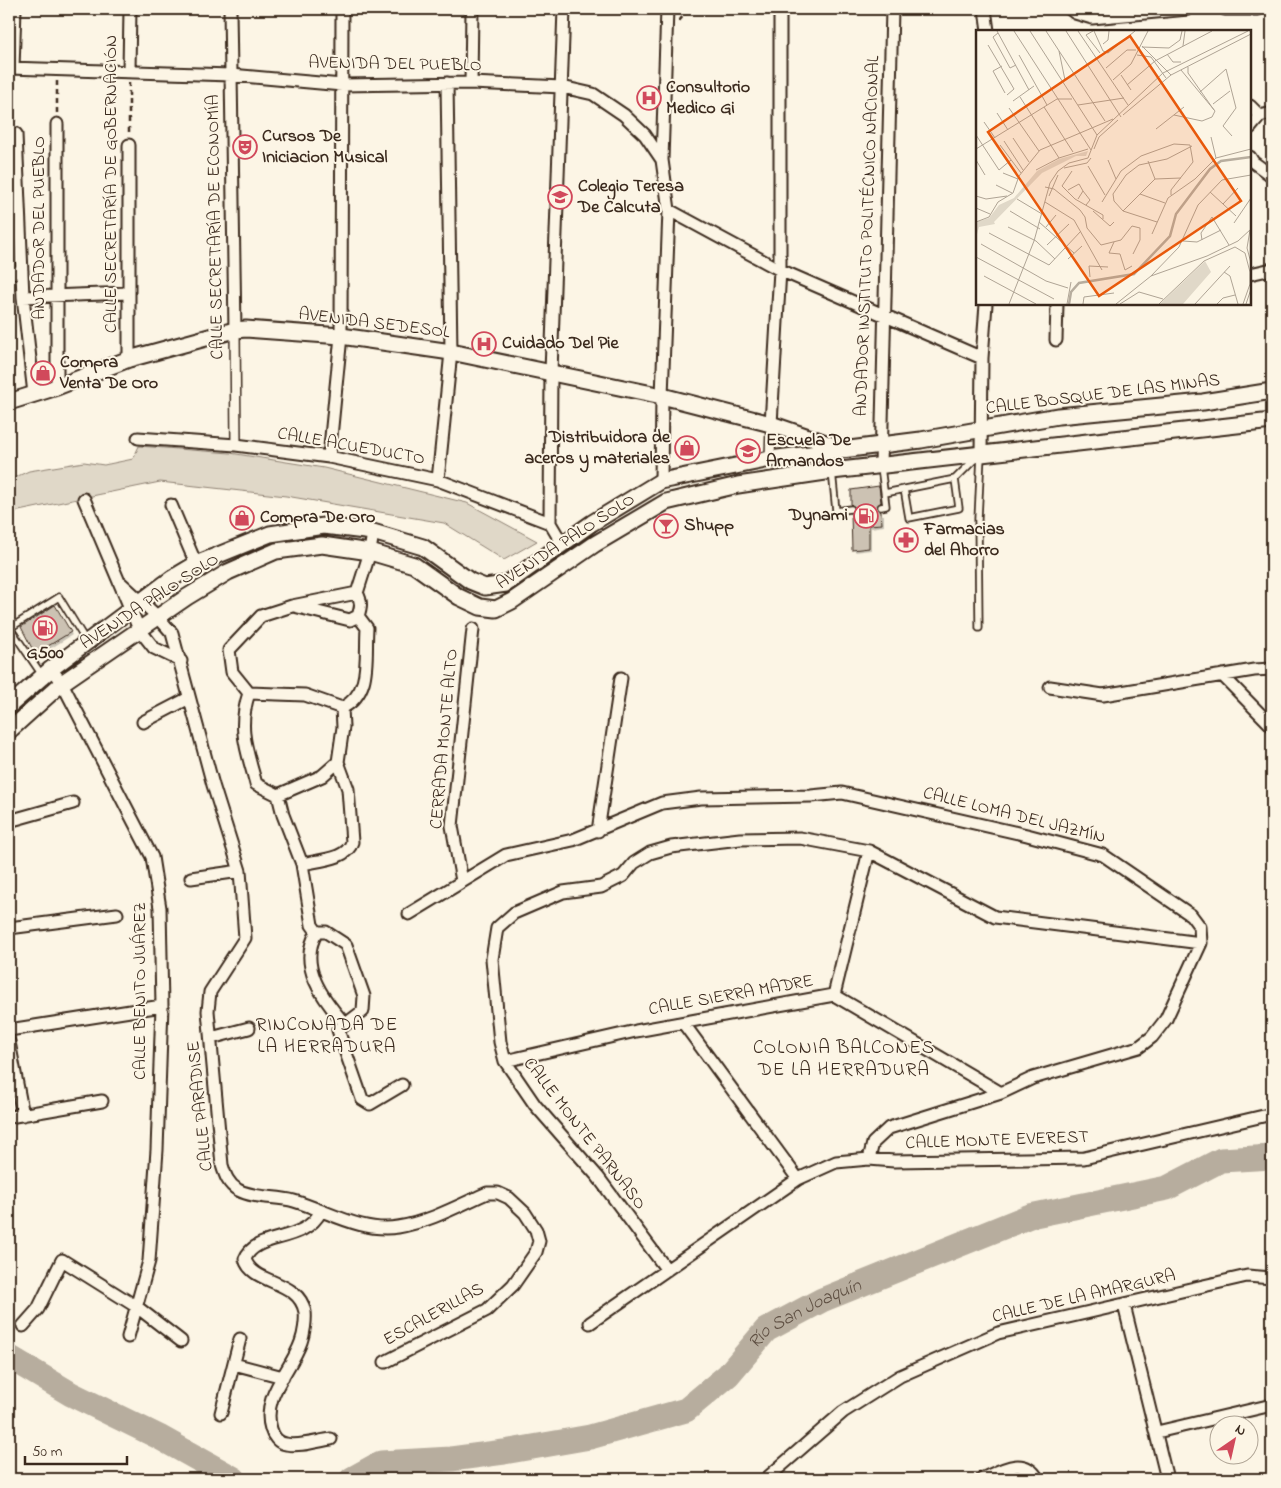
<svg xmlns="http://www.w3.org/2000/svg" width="1281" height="1488" font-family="'Indie Flower',sans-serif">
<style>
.green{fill:#e0d8c8;stroke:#8e8173}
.shadow{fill:#0003}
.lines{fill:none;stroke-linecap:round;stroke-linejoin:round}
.river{stroke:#b7ad9e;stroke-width:25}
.building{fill:#ccc2b3;stroke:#3b2a1e}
.service-casing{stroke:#3b2a1e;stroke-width:9}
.pedestrian-casing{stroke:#3b2a1e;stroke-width:12}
.minor-casing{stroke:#3b2a1e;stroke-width:15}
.secondary-casing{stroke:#3b2a1e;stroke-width:19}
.path{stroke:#3b2a1e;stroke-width:2.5;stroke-dasharray:5 4;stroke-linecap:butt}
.service{stroke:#fcf5e5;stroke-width:5.5}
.pedestrian{stroke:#fcf5e5;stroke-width:9}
.minor{stroke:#fcf5e5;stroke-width:11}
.secondary{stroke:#fcf5e5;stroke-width:15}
.labels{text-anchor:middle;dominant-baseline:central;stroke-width:4;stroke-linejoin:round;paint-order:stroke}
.street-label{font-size:18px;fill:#3b2a1e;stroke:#fcf5e5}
.poi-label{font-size:18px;font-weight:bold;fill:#3b2a1e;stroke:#fcf5e5;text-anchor:start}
.neighbourhood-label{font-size:19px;letter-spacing:1px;fill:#3b2a1e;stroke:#fcf5e5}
.water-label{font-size:19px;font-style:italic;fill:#605144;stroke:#fcf5e5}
.inset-river{fill:none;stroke:#b7ad9e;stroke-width:2.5}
.inset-road{fill:none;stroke:#afa495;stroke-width:1}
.view{fill:#e8590c;fill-opacity:0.15;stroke:#e8590c;stroke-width:2.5}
.inset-edge{fill:none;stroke:#3b2a1e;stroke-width:2.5}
</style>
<rect width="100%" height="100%" fill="#fcf5e5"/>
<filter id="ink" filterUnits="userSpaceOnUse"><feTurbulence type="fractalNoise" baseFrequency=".02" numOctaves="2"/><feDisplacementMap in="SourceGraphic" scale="10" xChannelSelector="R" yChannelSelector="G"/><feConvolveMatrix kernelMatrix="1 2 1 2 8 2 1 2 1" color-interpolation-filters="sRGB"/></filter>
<g filter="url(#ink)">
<path class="green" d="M139 446 230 453 324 468 467 503 537 541 504 560 444 523 286 496 160 482 9 513V480L29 471 84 462 104 465 133 459Z"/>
<path class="shadow" d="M878 487 881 490 883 505 878 511 884 516V526L871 528V550L856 552 853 549Z
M57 610 72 635 39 656 22 627Z"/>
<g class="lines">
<g class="river">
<path d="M9 1357 71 1394 159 1437 234 1479"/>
<path id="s1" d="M352 1479 381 1463 451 1459 504 1452 590 1437 686 1410 728 1375 766 1330 822 1300 1030 1216 1167 1188 1221 1160 1272 1157"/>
</g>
</g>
<path class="building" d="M879 486 881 502 876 507 881 512 882 524 869 525V548L852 550 851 514 856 509 851 504V490Z
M55 605 71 632 35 654 21 627Z"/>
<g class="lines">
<g class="service-casing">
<path id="service" d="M832 471 836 511 851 509
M955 479 976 458
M885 493 955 479 959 508 909 518 904 489
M881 507 886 506 881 467
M979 628 978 519 981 455
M42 675 10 628 59 597 86 641"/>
</g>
<g class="pedestrian-casing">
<path id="pedestrian" d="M235 330 236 445
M770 459 771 424"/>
</g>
<g class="minor-casing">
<path id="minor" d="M230 9 235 330
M985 9 988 31
M1070 9 1075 13 1092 18 1188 9
M1225 9H1258
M9 68 231 75 342 85 471 83 562 87 593 94 624 115 645 135 662 160
M13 68 15 9
M129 71 130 9
M471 83 472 9
M1250 106 1260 116
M57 124V387
M1250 128 1260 116 1272 113
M16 134 23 297 34 394
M1250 157 1253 162 1272 176
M669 210 780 270 982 358
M9 273 22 271
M1250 274 1272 269
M23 297 129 293
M1056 340 1057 304
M129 359V145
M771 424 780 270V9
M138 438 236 445 329 457 438 480 550 523
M981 453 982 358 986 304
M329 457 341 336 342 9
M881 465 892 9
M438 480 451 352 447 83
M661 481 662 396 669 210 662 160 667 9
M84 499 139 629 154 648 181 661
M171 505 196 564
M563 545 550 523 551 372 564 9
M121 583 158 617 172 633 213 785 240 871 245 938 210 992 208 1011 222 1165C225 1175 228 1184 238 1190 255 1199 277 1196 294 1201 328 1211 362 1233 398 1227 429 1222 458 1206 487 1193H498L509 1198 525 1213 536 1230 539 1241 536 1252 513 1285 487 1310 385 1362
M357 593 370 552 373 532
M294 606 350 620 358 616C361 607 362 602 357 593
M51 669 62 683 152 857 160 908 162 1006 157 1150 149 1261 128 1337
M1222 675 1272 726
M1050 687 1103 695 1254 670 1272 669
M249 693C237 729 247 750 256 784L278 795
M342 708C372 693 365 659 367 628L358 616
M143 722 189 698
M278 795 322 776 338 762 343 727 342 708 305 695 249 693 232 672 229 650 261 616 292 606 357 593
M278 795 283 815 302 864 312 925 317 932H326L346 945 364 996 363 1011 338 1030 362 1099 370 1104 402 1085
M9 821 73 803
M598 831 621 678
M302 864C319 860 347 860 352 842L348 789 338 762
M191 878 240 871
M462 881 452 826 473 629
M409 914 506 855 573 840 662 803 701 798 811 796 842 793 1027 835 1103 855 1191 915 1200 927 1201 943 1166 1019 1152 1037 1139 1047 1033 1078 1001 1093 889 1128 873 1143 869 1159
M9 928 117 914
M317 932C297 965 323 999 344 1023
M834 995 869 851
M684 1024 798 1179
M9 1030 162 1006
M211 1038 249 1028
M9 1042 23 1115
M505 1061 636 1031 834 995 1001 1093
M9 1117 102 1101
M321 1211C304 1245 256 1231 245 1259 252 1285 299 1279 305 1312 306 1320 304 1334 301 1342 291 1371 261 1396 271 1429 273 1436 278 1443 286 1444 300 1447 317 1441 331 1439
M667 1270 598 1177 535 1105 505 1061 500 1042 492 959 497 928 514 913 563 892 601 887 623 876 634 863 650 853 671 847 740 839 800 838 869 851 995 917 1201 943
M1124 1305 1167 1479
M590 1323 798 1179 836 1162 869 1159 894 1161 1084 1158 1272 1114
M23 1326 38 1309 62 1260 137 1307 181 1341
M234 1364 283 1377
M221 1413 240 1339
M1157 1432 1272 1405
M766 1479 843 1412 900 1376 998 1333 1247 1276 1272 1278
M982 1479C1001 1470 1024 1455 1038 1479"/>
</g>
<g class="secondary-casing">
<path id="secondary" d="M9 402 57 387 129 359 235 330 246 329 341 336 451 352 662 396 771 424 843 449
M9 706 51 669 171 579 196 564 270 534 324 526 373 532 423 547 470 581 485 587 506 584 592 523 661 481 770 459 921 440 1058 416 1203 402 1272 391
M9 731 62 683 187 597 228 572 276 551 322 545 370 552 414 565 459 597 480 607 496 609 512 601 595 544 666 502 738 485 832 471 1272 421"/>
</g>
<path class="path" d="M679 21 689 9
M13 80 15 122
M57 113V81
M129 132V83"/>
<use href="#service" class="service"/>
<use href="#pedestrian" class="pedestrian"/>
<use href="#minor" class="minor"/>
<use href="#secondary" class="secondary"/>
</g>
</g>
<defs>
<g id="hospital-ring" transform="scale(1.25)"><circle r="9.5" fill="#fcf5e5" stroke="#d1495b" stroke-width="1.5"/><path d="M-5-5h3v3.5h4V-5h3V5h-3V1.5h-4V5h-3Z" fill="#d1495b"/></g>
<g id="theatre-ring" transform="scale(1.25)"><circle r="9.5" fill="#fcf5e5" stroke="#d1495b" stroke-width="1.5"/><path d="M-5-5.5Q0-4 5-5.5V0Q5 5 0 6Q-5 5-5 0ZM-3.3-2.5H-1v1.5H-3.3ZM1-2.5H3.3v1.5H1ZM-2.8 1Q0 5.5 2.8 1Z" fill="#d1495b"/></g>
<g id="school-ring" transform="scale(1.25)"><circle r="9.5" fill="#fcf5e5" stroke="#d1495b" stroke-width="1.5"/><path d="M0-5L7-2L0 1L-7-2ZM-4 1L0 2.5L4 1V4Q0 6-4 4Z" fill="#d1495b"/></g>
<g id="shop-ring" transform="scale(1.25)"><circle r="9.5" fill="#fcf5e5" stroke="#d1495b" stroke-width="1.5"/><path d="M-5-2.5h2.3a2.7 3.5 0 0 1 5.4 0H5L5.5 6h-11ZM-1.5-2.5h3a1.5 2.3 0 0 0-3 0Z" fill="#d1495b"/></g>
<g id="university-ring" transform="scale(1.25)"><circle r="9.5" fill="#fcf5e5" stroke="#d1495b" stroke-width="1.5"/><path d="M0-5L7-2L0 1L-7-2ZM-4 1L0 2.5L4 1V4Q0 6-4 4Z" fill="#d1495b"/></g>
<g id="fuel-ring" transform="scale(1.25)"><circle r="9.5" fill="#fcf5e5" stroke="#d1495b" stroke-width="1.5"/><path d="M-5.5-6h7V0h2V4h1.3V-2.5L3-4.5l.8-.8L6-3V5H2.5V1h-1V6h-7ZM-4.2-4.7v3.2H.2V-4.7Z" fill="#d1495b"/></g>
<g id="bar-ring" transform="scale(1.25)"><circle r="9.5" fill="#fcf5e5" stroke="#d1495b" stroke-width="1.5"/><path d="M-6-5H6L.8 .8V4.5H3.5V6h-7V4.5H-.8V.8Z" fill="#d1495b"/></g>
<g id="pharmacy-ring" transform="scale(1.25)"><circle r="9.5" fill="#fcf5e5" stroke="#d1495b" stroke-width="1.5"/><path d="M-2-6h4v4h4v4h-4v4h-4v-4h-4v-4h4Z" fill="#d1495b"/></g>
</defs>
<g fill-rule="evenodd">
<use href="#hospital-ring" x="649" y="98"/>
<use href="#theatre-ring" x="245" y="147"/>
<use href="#school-ring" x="560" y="197"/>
<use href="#hospital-ring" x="484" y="344"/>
<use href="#shop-ring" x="43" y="373"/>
<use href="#shop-ring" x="687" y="448"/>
<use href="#university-ring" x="748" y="451"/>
<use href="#fuel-ring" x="866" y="516"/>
<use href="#shop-ring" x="242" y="518"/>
<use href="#bar-ring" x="666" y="526"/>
<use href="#pharmacy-ring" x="906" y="540"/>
<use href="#fuel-ring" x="45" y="628"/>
</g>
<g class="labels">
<g class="street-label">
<text transform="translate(395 65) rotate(1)">AVENIDA DEL PUEBLO</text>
<text transform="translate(112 184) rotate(-90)">CALLE SECRETARÍA DE GOBERNACIÓN</text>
<text transform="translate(216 227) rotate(-91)">CALLE SECRETARÍA DE ECONOMÍA</text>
<text transform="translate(40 228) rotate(-90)">ANDADOR DEL PUEBLO</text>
<text transform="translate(868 236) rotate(-88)">ANDADOR INSTITUTO POLITÉCNICO NACIONAL</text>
<text transform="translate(374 324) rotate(7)">AVENIDA SEDESOL</text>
<text transform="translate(1103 395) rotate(-7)">CALLE BOSQUE DE LAS MINAS</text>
<text transform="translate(351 447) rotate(10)">CALLE ACUEDUCTO</text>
<text transform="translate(566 542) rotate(-33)">AVENIDA PALO SOLO</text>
<text transform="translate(150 602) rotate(-33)">AVENIDA PALO SOLO</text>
<text transform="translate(445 739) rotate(-85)">CERRADA MONTE ALTO</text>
<text transform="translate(1014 816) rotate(14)">CALLE LOMA DEL JAZMÍN</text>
<text transform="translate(141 991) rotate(-90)">CALLE BENITO JUÁREZ</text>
<text transform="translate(731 996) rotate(-10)">CALLE SIERRA MADRE</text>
<text transform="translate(201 1106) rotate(-96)">CALLE PARADISE</text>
<text transform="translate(584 1134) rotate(52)">CALLE MONTE PARNASO</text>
<text transform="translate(997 1141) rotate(-2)">CALLE MONTE EVEREST</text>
<text transform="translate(1084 1297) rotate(-13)">CALLE DE LA AMARGURA</text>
<text transform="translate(434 1315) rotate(-29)">ESCALERILLAS</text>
</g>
<g class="poi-label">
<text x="666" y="88">Consultorio<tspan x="666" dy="21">Medico Gi</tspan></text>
<text x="262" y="137">Cursos De<tspan x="262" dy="21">Iniciacion Musical</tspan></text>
<text x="578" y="187">Colegio Teresa<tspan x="578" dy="21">De Calcuta</tspan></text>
<text x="502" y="344">Cuidado Del Pie</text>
<text x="60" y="363">Compra<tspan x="60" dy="21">Venta De Oro</tspan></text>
<text x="670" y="438" text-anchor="end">Distribuidora de<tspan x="670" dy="21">aceros y materiales</tspan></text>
<text x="766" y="441">Escuela De<tspan x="766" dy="21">Armandos</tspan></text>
<text x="848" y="516" text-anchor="end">Dynami</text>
<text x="260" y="518">Compra De Oro</text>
<text x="684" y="526">Shupp</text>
<text x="924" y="530">Farmacias<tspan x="924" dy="21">del Ahorro</tspan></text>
<text x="45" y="654" text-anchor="middle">G500</text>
</g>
<g class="neighbourhood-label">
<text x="327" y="1025">RINCONADA DE<tspan x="327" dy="22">LA HERRADURA</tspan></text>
<text x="844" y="1048">COLONIA BALCONES<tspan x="844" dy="22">DE LA HERRADURA</tspan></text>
</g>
<g class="water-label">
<text stroke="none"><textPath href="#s1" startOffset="499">Río San Joaquín</textPath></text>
</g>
</g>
<g transform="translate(976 30)">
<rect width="275" height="275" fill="#fcf5e5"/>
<path d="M112 121 110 126H100L66 143 18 192 19 194 3 197 0 208V192L13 188 23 175 38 168 61 141 83 129ZM229 231 235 242 207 274H184Z" fill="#e0d8c8"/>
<path class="inset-river" d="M93 274 95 262 103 253 158 244 194 206 200 184 234 139 245 131 275 127"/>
<path class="inset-road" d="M21 1 53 60M38 1 115 120M54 1 121 105M70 1 129 91M90 1 145 87M102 1 152 75M117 1 110 5 124 23M118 1 127 21 132 23 159 1M22 3 17 7 34 38 40 35M127 14 132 10 133 1M12 15 38 59 31 65M166 16 195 45M207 16 209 1M166 17 193 18 204 10 206 1M83 21 89 50M191 24 197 32H205M43 25 71 75M161 25 175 27 190 48M26 36 17 41 29 63M212 37V43L238 80M130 38 151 20H160M205 40 239 81M145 45 155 60M137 50 155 34 172 1M151 55 179 31 236 1M224 62 250 39 260 78 247 96 256 106M44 67 83 128M37 71 58 56M237 74 254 61M102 75 148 68M68 77 97 122M33 78 63 121M21 83 32 100M147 85 195 45 275 4M198 85 226 91 236 87 239 81M8 92 19 108M180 99 208 77M0 105 23 140 35 130M235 107 240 128M37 108 53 132M28 111 47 140M24 115 45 143M0 119 81 69H96M118 119 123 107 142 90M0 130 9 145M132 130 140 149M172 131 179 149M112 136 129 165M88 138 111 133 115 128M60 140 83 128 112 119M96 141 86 156 99 169 127 185V189M27 143 42 149M20 155 36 163M69 157 78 159 104 180 109 187 111 198 125 215 145 210 156 196 164 198V210L157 224M92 160 103 154 107 161 102 169M107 161 114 170 110 175M234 162 260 186M164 164 189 173M0 166 10 169 31 166M73 166 82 145M41 169 66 184M69 172 98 190 126 240M126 172 145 141 165 126 198 114 214 115 217 132 195 160V165M247 174 262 158M0 178 14 184M34 181 64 199M117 181 134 196 138 192M147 181 179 149 205 148M0 192 13 187 22 172 37 163 43 146 64 120 137 89M63 192 98 223M181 192 147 181 138 171 137 164 150 145 163 135 191 129 216 116M258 193 275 168M32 197 60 211 79 229M70 197 80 185M274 200 271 218 275 233M13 203 73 235 105 201M176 204 192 168 219 149 240 128 275 119M226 210 225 203 236 187 253 215M207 211 221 212 245 200M138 212 133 223 144 224 149 240 156 236M5 214 70 251 92 258M71 215 93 194M0 227 78 269M92 229 106 216M248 242 254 246 262 274M8 246 60 274M175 246 231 226 262 211 275 199M114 247 113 236 132 237M163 262 187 269M33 274 58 211 74 153 82 141 93 133 112 128 121 105 187 43 272 1M91 274 95 252M107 274 108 267 138 263M140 274 175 246 203 217 222 175 246 150 275 145M144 274 163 262M183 274 228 231 259 217 269 223 274 242V254L267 274M219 274 254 236M241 274 247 268 259 265M270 274 275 259"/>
<path class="view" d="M154 6 265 171 123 266 12 102Z"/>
<rect width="275" height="275" class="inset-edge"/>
</g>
<rect width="1281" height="1488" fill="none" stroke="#fcf5e5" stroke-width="30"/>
<rect x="15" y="15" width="1251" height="1458" fill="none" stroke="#3b2a1e" stroke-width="2" filter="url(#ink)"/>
<g transform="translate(1234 1440) rotate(34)"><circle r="24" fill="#fcf5e5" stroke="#afa495"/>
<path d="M0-4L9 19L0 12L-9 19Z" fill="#d1495b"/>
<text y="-8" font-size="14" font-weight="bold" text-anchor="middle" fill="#3b2a1e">N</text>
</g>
<path d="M25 1456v8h102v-8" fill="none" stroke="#3b2a1e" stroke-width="2.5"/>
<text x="32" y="1456" font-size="15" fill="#3b2a1e" stroke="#fcf5e5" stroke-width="4" paint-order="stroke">50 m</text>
</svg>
